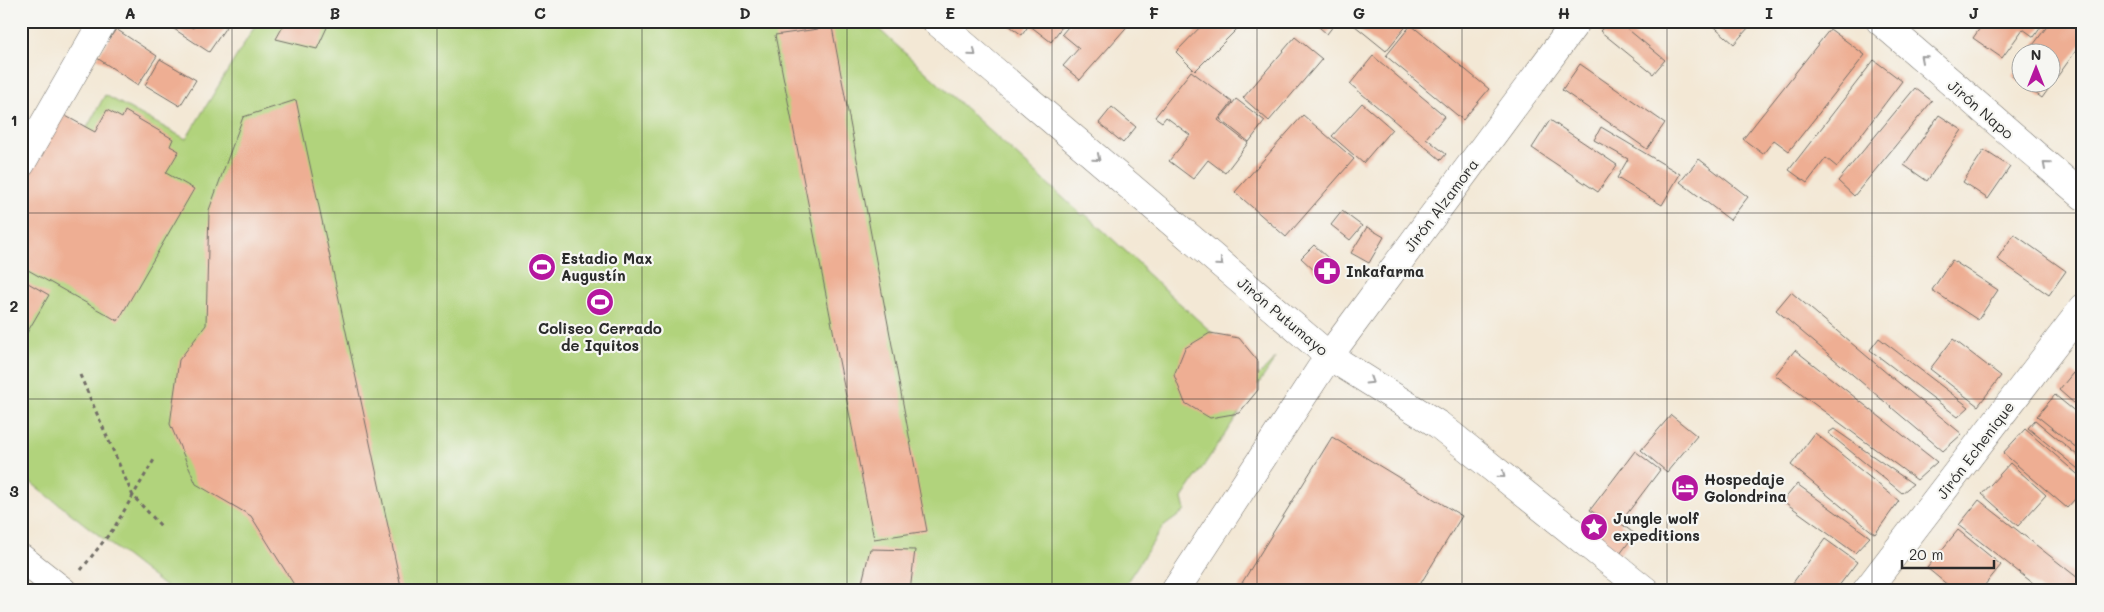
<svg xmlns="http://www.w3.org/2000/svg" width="2104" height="612" font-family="Mali,sans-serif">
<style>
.green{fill:#b1d37b;stroke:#6e7f53}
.building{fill:#eeae93}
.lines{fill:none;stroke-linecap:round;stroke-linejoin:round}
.minor-casing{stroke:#716d66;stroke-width:29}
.path{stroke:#716d66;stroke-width:3;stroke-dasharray:4 4;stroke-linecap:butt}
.minor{stroke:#fff;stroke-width:28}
.oneway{stroke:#a0a0a0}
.grid{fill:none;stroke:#2b2b2b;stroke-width:1;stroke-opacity:0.55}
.labels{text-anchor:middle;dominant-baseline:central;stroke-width:4.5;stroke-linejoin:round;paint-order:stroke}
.street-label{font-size:15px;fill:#2b2b2b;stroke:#f6f6f2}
.poi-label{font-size:15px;font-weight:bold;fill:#2b2b2b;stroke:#f6f6f2;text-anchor:start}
.neatline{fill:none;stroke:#2b2b2b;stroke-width:2}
.grid-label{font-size:16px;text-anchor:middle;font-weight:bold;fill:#2b2b2b}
</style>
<rect width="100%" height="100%" fill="#f6f6f2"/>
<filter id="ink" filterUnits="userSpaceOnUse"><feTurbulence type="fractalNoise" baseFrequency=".02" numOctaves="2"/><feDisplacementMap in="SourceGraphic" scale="10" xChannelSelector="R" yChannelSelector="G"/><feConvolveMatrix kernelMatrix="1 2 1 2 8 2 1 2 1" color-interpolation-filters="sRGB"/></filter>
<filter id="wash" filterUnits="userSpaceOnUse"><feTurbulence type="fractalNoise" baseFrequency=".0096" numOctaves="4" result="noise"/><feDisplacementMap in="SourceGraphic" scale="20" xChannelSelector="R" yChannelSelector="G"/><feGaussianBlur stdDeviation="1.12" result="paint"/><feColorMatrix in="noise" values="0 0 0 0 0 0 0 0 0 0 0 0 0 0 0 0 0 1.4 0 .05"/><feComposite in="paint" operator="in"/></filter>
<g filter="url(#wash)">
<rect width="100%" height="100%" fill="#f3e8d5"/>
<path class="green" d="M258 21H870L1082 215 1085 214 1143 267 1144 271 1259 375 1276 358 1182 498 1185 511 1163 527 1121 591H171L21 475V247L105 95 186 139Z"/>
<g id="blocks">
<path class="building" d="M170 21H193L189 26 193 28 198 21H218L226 27 209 52 168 25Z
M286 21H330L317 49 276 39Z
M1003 21H1066L1051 42 1029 25 1022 35Z
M1073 21H1132L1080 80 1063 66 1079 48 1062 34Z
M1206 21H1245L1195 71 1176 52Z
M1312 21H1337L1327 34Z
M1349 21H1404L1408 24 1386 51Z
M1609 21H1618L1665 60 1653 74 1600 31Z
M1708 21H1741L1749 27 1734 44Z
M1985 21H2045L2034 37 2023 29 2002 58 1973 38Z
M2051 21H2083V41L2042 98 2012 76 2022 62V82H2052V52H2028Z
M1411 25 1489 89 1463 120 1386 56Z
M832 27 927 531 874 539 775 35Z
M116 29 157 56 138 85 97 58Z
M1830 29 1865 55 1789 151 1774 140 1763 154 1743 139Z
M1295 37 1322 59 1269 121 1243 98Z
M1373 56 1445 116 1426 138 1446 154 1441 160 1350 84Z
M160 59 196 80 180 106 145 85Z
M1874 60 1902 81 1837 167 1826 158 1807 183 1789 170Z
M1580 64 1665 123 1647 149 1562 90Z
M1191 71 1232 102 1218 120 1248 143 1225 173 1208 160 1193 179 1169 161 1190 135 1166 117 1162 122 1155 117Z
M1915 88 1932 101 1854 196 1838 181Z
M1236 99 1265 121 1249 142 1220 119Z
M296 100 402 591H298L251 516 196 484 170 424 179 360 206 325 209 210 243 117Z
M1362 103 1392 129 1363 163 1332 136Z
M1112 107 1136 127 1123 143 1099 123Z
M107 110 122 118 125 111 173 139 170 146 179 151 166 173 194 189 118 321 21 266V185L62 114 95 132Z
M1303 115 1354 159 1286 237 1235 192Z
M1939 115 1962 130 1927 181 1904 165Z
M1550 120 1617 165 1598 192 1532 148Z
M1601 127 1680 174 1662 205 1617 178 1628 159 1594 140Z
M1984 150 2010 167 1988 199 1963 182Z
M1699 159 1748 197 1730 220 1680 182Z
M1342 211 1362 226 1350 240 1331 225Z
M1367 227 1384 237 1369 263 1351 253Z
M2014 234 2066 271 2049 295 1997 259Z
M1314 245 1329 259 1316 272 1301 258Z
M1952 260 1998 290 1978 320 1932 290Z
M21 279 49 295 21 343Z
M1791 292 1889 375 1962 434 1943 451 1776 310Z
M1210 333 1239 338 1258 361V390L1239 413 1210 418 1185 403 1174 375 1185 348Z
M1879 338 1969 407 1958 417 1870 350Z
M1953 339 2001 376 1978 406 1930 369Z
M1795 350 1937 462 1917 480 1775 375Z
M2073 373 2083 381V411L2059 390Z
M2055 395 2083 418V453L2037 416Z
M1671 415 1697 436 1667 472 1641 450Z
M2035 420 2083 460V473L2028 428Z
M1834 429 1913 484 1902 493 1828 433Z
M2025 429 2083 479V490L2067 508 2003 453Z
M1815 433 1899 501 1875 534 1791 465Z
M1332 437 1462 516 1416 591H1237Z
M1635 451 1660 470 1620 523 1635 534 1617 558 1583 532 1597 515 1590 510Z
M2010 463 2046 495 2018 526 1982 494Z
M1797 484 1870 537 1855 553 1783 501Z
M1979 500 2083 582V591H2043L1959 525Z
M1958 530 2001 565 1980 591H1955L1927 568Z
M1825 539 1857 562 1835 591H1787Z
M870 549 915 550 910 591H860Z"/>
</g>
</g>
<g filter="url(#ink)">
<use href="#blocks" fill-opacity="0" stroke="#716d66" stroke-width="1"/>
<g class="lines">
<g class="minor-casing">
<path id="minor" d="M936 21 1329 356 1439 425 1646 591
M1880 21 2083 196
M21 164 103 21
M21 558 63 591
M1175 591 1329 356 1577 21
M1866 591 2083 308"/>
</g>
<path class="path" d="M80 375 133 496 161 526
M81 570 114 528 155 458"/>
<use href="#minor" class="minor"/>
</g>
<defs><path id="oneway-chevron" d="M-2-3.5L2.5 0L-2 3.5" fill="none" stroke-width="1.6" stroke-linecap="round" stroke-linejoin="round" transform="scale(1.25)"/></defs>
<g class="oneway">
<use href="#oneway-chevron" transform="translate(973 53) rotate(40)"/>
<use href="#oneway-chevron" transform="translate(1923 58) rotate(-139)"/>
<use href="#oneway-chevron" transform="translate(1097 158) rotate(40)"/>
<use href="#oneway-chevron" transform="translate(2046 165) rotate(-139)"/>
<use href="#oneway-chevron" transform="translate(1220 263) rotate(40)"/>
<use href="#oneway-chevron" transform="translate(1370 381) rotate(32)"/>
<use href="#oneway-chevron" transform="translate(1502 475) rotate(39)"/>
</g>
</g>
<path class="grid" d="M232 21V591M437 21V591M642 21V591M847 21V591M1052 21V591M1257 21V591M1462 21V591M1667 21V591M1872 21V591M21 213H2083M21 399H2083"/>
<defs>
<g id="stadium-disc" transform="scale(1.4375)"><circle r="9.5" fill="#b5179e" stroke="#f6f6f2"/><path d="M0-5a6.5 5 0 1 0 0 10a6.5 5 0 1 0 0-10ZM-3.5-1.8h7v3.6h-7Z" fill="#fff"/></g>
<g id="pharmacy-disc" transform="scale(1.4375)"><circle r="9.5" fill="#b5179e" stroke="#f6f6f2"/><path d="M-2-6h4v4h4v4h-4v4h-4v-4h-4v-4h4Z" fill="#fff"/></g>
<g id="hotel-disc" transform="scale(1.4375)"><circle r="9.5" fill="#b5179e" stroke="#f6f6f2"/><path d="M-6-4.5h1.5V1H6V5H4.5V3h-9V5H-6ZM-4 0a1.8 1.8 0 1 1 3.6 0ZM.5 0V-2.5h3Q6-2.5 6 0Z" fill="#fff"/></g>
<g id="sight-disc" transform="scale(1.4375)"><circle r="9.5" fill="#b5179e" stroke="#f6f6f2"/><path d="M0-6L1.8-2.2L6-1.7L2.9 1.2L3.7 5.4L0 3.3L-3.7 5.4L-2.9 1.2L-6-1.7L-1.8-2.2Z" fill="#fff"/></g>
</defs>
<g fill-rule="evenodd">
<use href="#stadium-disc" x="542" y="267"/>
<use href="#pharmacy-disc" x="1327" y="271"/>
<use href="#stadium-disc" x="600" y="302"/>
<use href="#hotel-disc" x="1685" y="488"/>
<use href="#sight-disc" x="1594" y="527"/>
</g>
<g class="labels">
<g class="street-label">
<text transform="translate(1981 109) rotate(41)">Jirón Napo</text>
<text transform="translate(1441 205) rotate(-53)">Jirón Alzamora</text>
<text transform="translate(1283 316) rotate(40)">Jirón Putumayo</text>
<text transform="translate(1975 450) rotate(-53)">Jirón Echenique</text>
</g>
<g class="poi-label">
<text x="561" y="258">Estadio Max<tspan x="561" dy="17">Augustín</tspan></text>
<text x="1346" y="271">Inkafarma</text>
<text x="600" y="328" text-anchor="middle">Coliseo Cerrado<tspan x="600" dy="17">de Iquitos</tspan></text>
<text x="1704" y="479">Hospedaje<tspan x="1704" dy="17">Golondrina</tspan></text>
<text x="1613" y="518">Jungle wolf<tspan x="1613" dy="17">expeditions</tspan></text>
</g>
</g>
<rect width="2104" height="612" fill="none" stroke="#f6f6f2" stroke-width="55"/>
<g transform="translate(2036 68)"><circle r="24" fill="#f6f6f2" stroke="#a5a5a2"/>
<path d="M0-4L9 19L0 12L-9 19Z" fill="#b5179e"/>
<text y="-8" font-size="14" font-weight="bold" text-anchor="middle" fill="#2b2b2b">N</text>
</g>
<path d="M1902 560v8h92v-8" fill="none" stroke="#2b2b2b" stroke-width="2.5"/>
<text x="1909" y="560" font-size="15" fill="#2b2b2b" stroke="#f6f6f2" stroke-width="4" paint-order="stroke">20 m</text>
<rect x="28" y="28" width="2048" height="556" class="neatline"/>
<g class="grid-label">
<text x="130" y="19">A</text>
<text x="335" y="19">B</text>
<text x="540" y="19">C</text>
<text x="745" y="19">D</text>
<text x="950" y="19">E</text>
<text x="1154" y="19">F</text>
<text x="1359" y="19">G</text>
<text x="1564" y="19">H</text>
<text x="1769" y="19">I</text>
<text x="1974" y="19">J</text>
<text x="14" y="126">1</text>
<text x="14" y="312">2</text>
<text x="14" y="497">3</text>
</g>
</svg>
